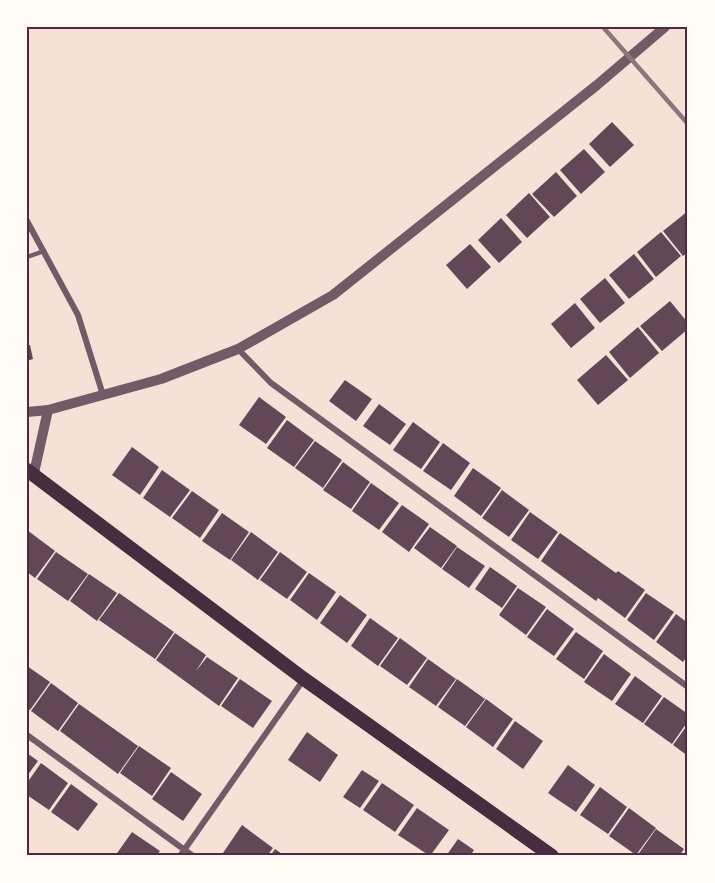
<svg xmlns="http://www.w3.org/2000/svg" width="715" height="883" font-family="'Sofia Sans Condensed',sans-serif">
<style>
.building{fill:#644757}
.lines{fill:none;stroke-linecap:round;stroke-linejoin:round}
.service{stroke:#755966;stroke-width:4.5}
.minor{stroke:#755966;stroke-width:6}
.tertiary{stroke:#755966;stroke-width:10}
.primary{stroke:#4a2c40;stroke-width:14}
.rail{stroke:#8f747c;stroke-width:4.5}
.neatline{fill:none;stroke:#4a2c40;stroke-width:2}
</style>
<rect width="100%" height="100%" fill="#f7e1d7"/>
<path class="building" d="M612 122 634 145 610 167 589 144Z
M584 149 605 172 581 194 560 170Z
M556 172 577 196 554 217 532 194Z
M529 193 550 217 527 238 506 215Z
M688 211V252L683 256 663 231Z
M501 218 522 242 499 263 478 240Z
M661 232 681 256 656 277 637 252Z
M470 244 491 267 467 289 446 265Z
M634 254 654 279 629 299 609 275Z
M605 278 625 303 600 323 580 299Z
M670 301 688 323V329L662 351 640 326Z
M575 303 595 328 571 348 551 324Z
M638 327 659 353 630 378 609 352Z
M27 345H30L33 359 27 361Z
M606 355 628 380 598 405 577 380Z
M345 380 372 399 356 421 329 401Z
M259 397 286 417 266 444 239 425Z
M379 404 406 424 390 445 363 426Z
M287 420 314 440 294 467 267 448Z
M413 422 440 442 421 469 393 450Z
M315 441 342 460 323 488 295 468Z
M443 443 470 463 451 490 423 471Z
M132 447 159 467 140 495 112 475Z
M343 462 370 482 351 509 323 490Z
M473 468 501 488 481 516 454 496Z
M162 470 190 490 170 517 143 498Z
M371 483 399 503 379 530 352 511Z
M502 490 529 510 509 537 482 518Z
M192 491 219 510 200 538 172 518Z
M402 505 429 524 409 552 382 532Z
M530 512 558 532 538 559 511 540Z
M222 513 249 532 230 560 202 541Z
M430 527 457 546 441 568 414 548Z
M27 530 55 551 35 578 27 572Z
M251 532 278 552 258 580 231 560Z
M560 533 616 573 618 571 645 590 625 618 598 598 596 601 541 561Z
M457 547 485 566 469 588 442 569Z
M56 552 88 574 68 601 37 579Z
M280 552 307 572 287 599 260 580Z
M490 567 517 586 502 608 475 589Z
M309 573 336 592 317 620 290 600Z
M89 574 117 593 97 621 70 601Z
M518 588 546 607 526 635 499 615Z
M119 593 174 632 155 659 99 620Z
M646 593 674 612 654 640 627 620Z
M340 595 367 615 347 643 320 623Z
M547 609 574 629 554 656 527 637Z
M676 614 688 623V655L683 662 656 642Z
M370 618 398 638 378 666 351 646Z
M576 632 603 651 584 679 556 659Z
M175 633 206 655 196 671 207 657 238 678 219 706 156 660Z
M400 638 427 658 407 685 380 666Z
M604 654 631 674 612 701 584 682Z
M428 659 456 679 436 706 409 687Z
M27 666 50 682 30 710 27 708Z
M635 676 662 696 643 723 615 704Z
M240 679 272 701 253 728 221 706Z
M457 679 485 699 465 726 438 707Z
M51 683 78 703 58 731 31 711Z
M664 697 688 714V721L672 744 644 724Z
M486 699 513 719 493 747 466 727Z
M79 704 138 746 118 774 60 731Z
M515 721 543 741 523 769 496 749Z
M688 724V756L673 745Z
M307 732 338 755 320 782 288 760Z
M139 746 171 768 152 796 120 773Z
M27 753 38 761 27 776Z
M41 763 68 783 49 810 27 795V783Z
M568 765 595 785 576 812 548 793Z
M362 770 379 781 360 808 343 797Z
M171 772 202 794 183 821 152 799Z
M382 783 414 805 395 832 363 810Z
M71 784 98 804 78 831 51 812Z
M600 787 627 807 608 834 580 815Z
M417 808 449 830 430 856 398 835Z
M629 808 656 828 636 855 609 836Z
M242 825 273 848 267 856H228L223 853Z
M656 829 684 849 679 856H637Z
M132 832 160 851 156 856H115Z
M458 839 474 850 470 856H446Z
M275 849 285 856H270Z"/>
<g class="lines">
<path class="service" d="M27 257 44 251"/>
<path class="minor" d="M27 221 78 315 103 395
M238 349 271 383 688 687
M27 735 193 856
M180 856 304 679"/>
<path class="tertiary" d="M27 412 48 410 161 379 238 349 333 295 597 85 665 27
M34 473 48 410"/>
<path class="primary" d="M27 470 304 679 552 856"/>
<path class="rail" d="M603 27 688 124"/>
</g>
<rect width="715" height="883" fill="none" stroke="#fffaf5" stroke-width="57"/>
<rect x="28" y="28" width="658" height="826" class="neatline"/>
</svg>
